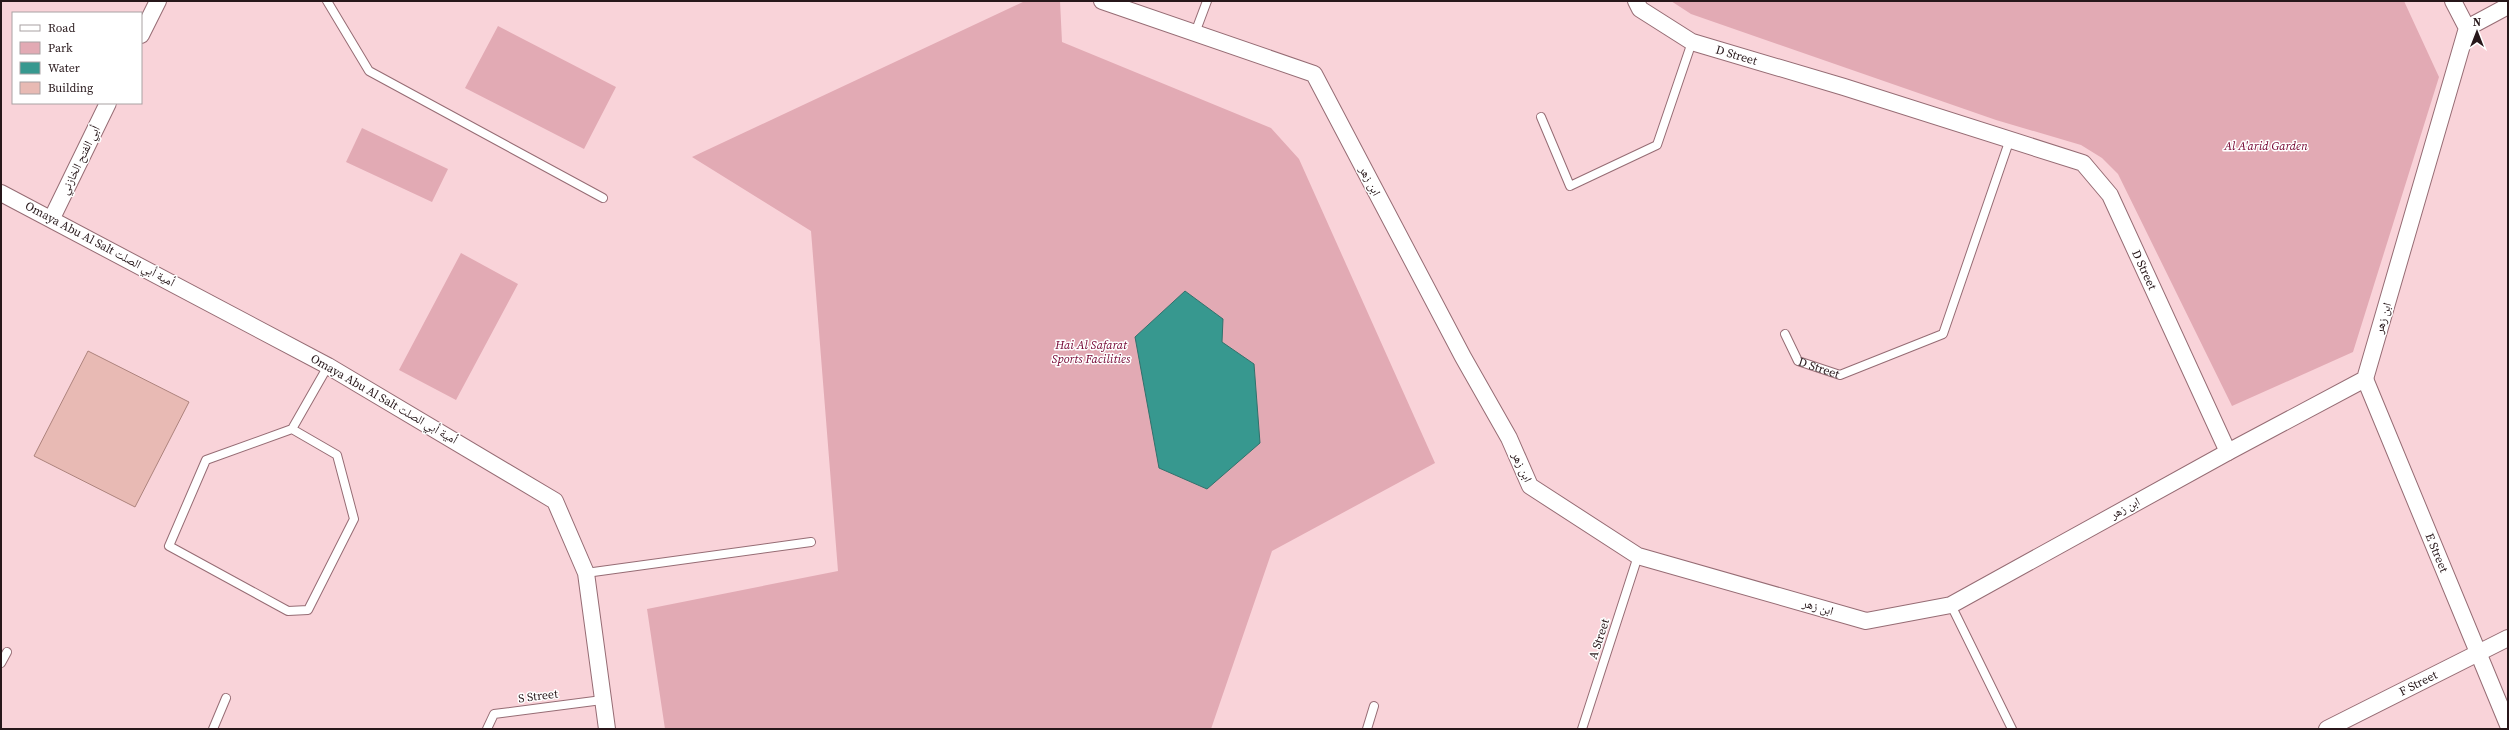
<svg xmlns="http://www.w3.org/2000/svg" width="2509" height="730" font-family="'Source Serif 4','Noto Naskh Arabic',serif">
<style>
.green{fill:#e2aab4}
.water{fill:#37988f;stroke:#32716c}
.building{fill:#e8bab4;stroke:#ad837d}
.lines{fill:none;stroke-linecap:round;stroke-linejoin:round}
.service-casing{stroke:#966c74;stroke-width:10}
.minor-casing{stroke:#966c74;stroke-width:18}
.service{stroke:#fff;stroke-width:8}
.minor{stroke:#fff;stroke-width:16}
.labels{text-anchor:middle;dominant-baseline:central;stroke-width:3;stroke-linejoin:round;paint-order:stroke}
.street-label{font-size:12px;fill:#27171a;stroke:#fff}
.park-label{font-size:12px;font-style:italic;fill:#72002f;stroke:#fff}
</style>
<rect width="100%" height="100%" fill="#f9d3d9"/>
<path class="green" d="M1025 1H1060L1062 42 1271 128 1299 159 1435 463 1272 551 1211 729H665L647 609 838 571 811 231 692 157Z
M1671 1H2404L2439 77 2353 352 2232 406 2118 174 2102 158 2081 145 1996 120 1691 14Z
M498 26 616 87 584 149 465 88Z
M362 128 448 169 432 202 346 162Z
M461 253 518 284 456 400 399 370Z"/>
<path class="water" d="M1185 291 1223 319 1222 342 1254 364 1260 443 1207 489 1159 468 1135 337Z"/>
<path class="building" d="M88 351 189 402 135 507 34 456Z"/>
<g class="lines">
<g class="service-casing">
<g id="service">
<path d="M327 1 369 71 603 198"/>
<path d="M1195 33 1207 1"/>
<path d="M1541 117 1570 186 1657 145 1692 42"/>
<path id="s1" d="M1785 334 1798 361 1840 375 1943 334 2010 139"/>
<path d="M292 429 337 455 354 519 308 610 288 611 169 546 206 460 292 429 328 366"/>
<path d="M586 573 811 542"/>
<path d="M1951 605 2012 729"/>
<path d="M1 663 7 652"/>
<path d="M213 729 226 698"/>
<path d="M487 729 494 714 602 700"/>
<path d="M1367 729 1374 706"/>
<path d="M1582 729 1638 556"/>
</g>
</g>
<g class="minor-casing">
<g id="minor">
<path d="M1102 1 1314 74 1463 357 1509 438 1530 486 1638 556 1866 621 1951 605 2228 452 2365 379 2467 28 2453 1"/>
<path id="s2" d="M1636 1 1640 9 1692 42 1844 87 2083 163 2110 195 2228 452"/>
<path d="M2467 28 2508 6"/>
<path d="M141 35 158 1"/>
<path d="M1 193 328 366 555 501 586 573 607 729"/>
<path d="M52 218 108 103"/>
<path id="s3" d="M2365 379 2508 725"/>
<path id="s4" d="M2327 729 2508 638"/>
</g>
</g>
<use href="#service" class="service"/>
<use href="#minor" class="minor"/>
</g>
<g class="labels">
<g class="street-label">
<text stroke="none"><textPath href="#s2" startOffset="117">D Street</textPath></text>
<text transform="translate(80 160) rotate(-64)">أبي الفتح الخازني</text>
<text transform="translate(1370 181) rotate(62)">ابن زهر</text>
<text transform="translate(100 244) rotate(28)">Omaya Abu Al Salt أمية أبي الصلت</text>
<text stroke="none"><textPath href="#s2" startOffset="604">D Street</textPath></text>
<text transform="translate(2383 318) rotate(-74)">ابن زهر</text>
<text stroke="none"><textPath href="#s1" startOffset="52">D Street</textPath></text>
<text transform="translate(384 399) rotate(30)">Omaya Abu Al Salt أمية أبي الصلت</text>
<text transform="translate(1522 467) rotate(65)">ابن زهر</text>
<text transform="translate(2125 508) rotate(-29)">ابن زهر</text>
<text stroke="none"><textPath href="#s3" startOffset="188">E Street</textPath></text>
<text transform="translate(1818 607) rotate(16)">ابن زهر</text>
<text transform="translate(1599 639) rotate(-72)">A Street</text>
<text stroke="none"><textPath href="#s4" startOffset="102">F Street</textPath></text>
<text transform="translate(538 696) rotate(-7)">S Street</text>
</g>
<g class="park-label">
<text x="2266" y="146">Al A'arid Garden</text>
<text x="1091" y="345">Hai Al Safarat<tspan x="1091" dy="14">Sports Facilities</tspan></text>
</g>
</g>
<rect width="2509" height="730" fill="none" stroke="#27171a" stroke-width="4"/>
<rect x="12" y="12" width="130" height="92" fill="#ffffff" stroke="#a9a2a3"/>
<rect x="20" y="25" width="20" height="6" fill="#ffffff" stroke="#a9a2a3"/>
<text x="48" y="32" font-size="12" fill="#27171a">Road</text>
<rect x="20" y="42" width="20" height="12" fill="#e2aab4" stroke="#a9a2a3"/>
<text x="48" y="52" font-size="12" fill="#27171a">Park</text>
<rect x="20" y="62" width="20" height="12" fill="#37988f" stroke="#a9a2a3"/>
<text x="48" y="72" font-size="12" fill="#27171a">Water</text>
<rect x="20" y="82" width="20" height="12" fill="#e8bab4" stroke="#a9a2a3"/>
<text x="48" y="92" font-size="12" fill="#27171a">Building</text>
<g transform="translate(2477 32)" stroke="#ffffff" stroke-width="3" paint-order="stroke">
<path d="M0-3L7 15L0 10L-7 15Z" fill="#27171a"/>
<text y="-6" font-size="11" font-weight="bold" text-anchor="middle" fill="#27171a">N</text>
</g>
</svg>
